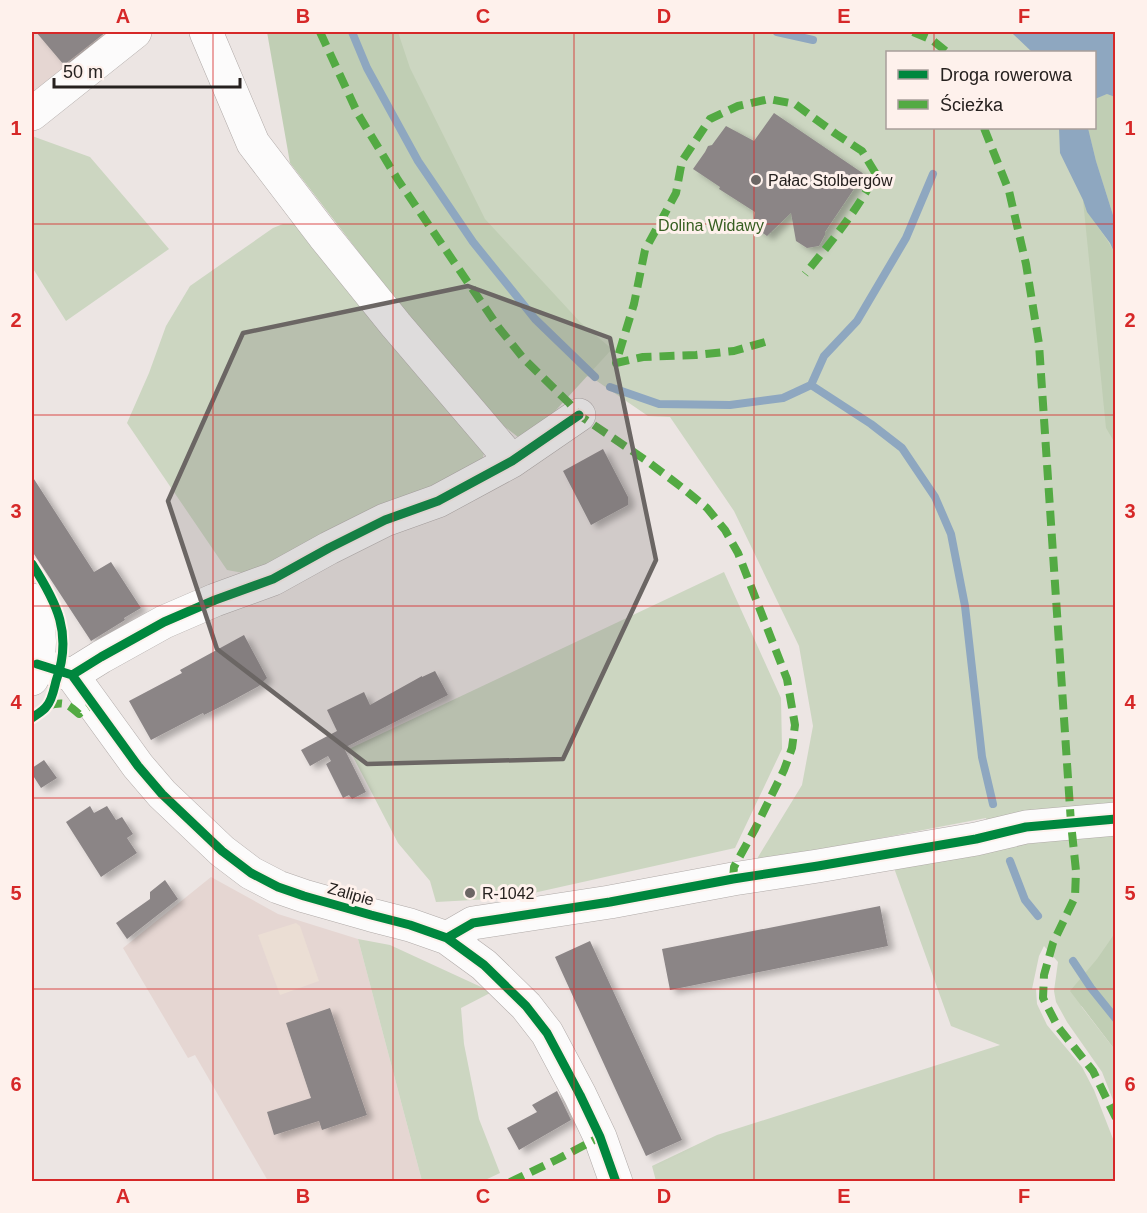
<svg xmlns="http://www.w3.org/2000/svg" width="1147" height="1213" font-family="Helvetica,sans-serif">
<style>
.built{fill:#e5d6d2}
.industrial{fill:#ebded4}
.green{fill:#ccd6c1;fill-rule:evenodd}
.forest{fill:#c0ceb4}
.water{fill:#8ea7c0}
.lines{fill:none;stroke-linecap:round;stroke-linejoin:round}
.stream{stroke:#8ea7c0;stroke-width:8}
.building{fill:#8b8586;filter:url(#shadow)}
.minor-casing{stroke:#b0aaa8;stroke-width:34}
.major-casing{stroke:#b0aaa8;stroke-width:34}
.minor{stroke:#fcfbfb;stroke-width:33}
.major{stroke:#fcfbfb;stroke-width:33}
.quiet{stroke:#53aa43;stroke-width:8;stroke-dasharray:15 8;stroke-linecap:butt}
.cycleway-casing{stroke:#fef1ec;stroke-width:13}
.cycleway{stroke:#00873e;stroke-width:9}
.marked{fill:#6b6664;fill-opacity:0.2;stroke:#6b6664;stroke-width:4.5;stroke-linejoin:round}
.grid{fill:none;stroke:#d62828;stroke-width:1.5;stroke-opacity:0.55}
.poi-dot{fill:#6b6664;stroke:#fef1ec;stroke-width:2}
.labels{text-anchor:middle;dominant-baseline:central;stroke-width:6;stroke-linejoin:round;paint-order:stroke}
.poi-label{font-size:16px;fill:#26211f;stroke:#fef1ec;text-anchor:start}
.park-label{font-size:16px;fill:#365e21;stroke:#fef1ec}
.street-label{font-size:16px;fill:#26211f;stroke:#fef1ec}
.neatline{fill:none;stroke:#d62828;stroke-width:2}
.grid-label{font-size:20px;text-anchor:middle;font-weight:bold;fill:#d62828}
</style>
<defs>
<filter id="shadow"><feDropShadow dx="6" dy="4" stdDeviation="3" flood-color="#0004"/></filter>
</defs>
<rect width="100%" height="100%" fill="#ece5e3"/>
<path class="built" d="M32 32H152L81 88 32 126Z
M211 877 278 914 358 939 422 1181H268L195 1055 188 1058 123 948Z"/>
<path class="industrial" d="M296 923 300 926 319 981 280 995 258 935Z"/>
<path class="green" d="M354 32H1115V1025L1081 1006 1115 1050V1105L1102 1072 1067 1022 1056 1002 1054 991 1058 962 1044 946 1039 956 1032 989H1036L1037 1004 1047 1025 1082 1067 1094 1090 1115 1144V1181H656L652 1166 717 1135 1000 1045 951 1026 894 868 989 845 986 818 755 862 802 785 813 726 799 646 734 511 670 417 648 416 591 377 567 372ZM888 52H1094V128H888Z
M32 136 90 157 169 249 66 321 32 267Z
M283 224H297L485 450 480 467 254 575 227 570 127 423 149 373 166 326 190 286 273 228Z
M724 572 781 698 782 749 735 848 511 898 436 902 430 881 398 843 349 749Z
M358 939 390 945 492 992 461 1008 464 1044 479 1119 500 1173 483 1181H422Z"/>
<path class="forest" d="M267 32H398L410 68 485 219 581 323 612 349 546 421 518 437 496 420 438 355 290 163Z
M1107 94 1115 97V219L1113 215 1096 161 1088 128H1094L1095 99Z
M1083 200C1090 220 1106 235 1115 254V443L1106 428Z
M1115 933V1050L1070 991 1097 959Z"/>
<path class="water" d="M1007 32H1115V97L1107 94 1095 99 1094 52H1032L1013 34Z
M1059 128H1088L1096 161 1113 215 1115 219V254L1110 243 1087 212 1083 200 1060 153Z"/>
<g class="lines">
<path class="stream" d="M352 32 367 68 418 161 473 242 535 319 595 377
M777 32 813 40
M933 174 906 238 857 321 824 356 811 385 871 424 902 448 935 497 951 534 965 606 982 757 993 804
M610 387 659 404 730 405 783 398 811 385
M1010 861 1025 900 1038 916
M1073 961 1091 988 1116 1019"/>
</g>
<path class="building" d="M36 32H106L64 65Z
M774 113 864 174 825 232V235L819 246 807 248 796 241 791 213 767 236 753 226 755 212 719 189 720 187 693 169 705 152 708 146 712 145 726 126 754 141Z
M603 449 628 497V505L591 525 563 471Z
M32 476 94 572 111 562 141 608 124 618 125 620 91 641 32 551Z
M244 635 267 678 259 686 226 704 204 715 203 713 151 740 129 701 182 673 180 670Z
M435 671 448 695 344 748 366 792 352 799 349 795 343 798 326 764 331 761 328 756 310 766 301 750 337 731 327 710 364 692 370 705 422 676V677Z
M44 760 57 778 41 788 32 774V768Z
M90 806 94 813 107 806 116 820 122 817 133 834 127 838 137 853 101 877 66 822Z
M165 880 178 899 127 939 116 923 150 899V892Z
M880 906 888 946 670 990 662 949Z
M590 941 682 1140 646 1156 555 957Z
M330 1008 367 1115 322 1130 319 1121 274 1135 267 1112 311 1098 286 1023Z
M557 1091 571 1120 519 1150 507 1128 537 1112 532 1105Z"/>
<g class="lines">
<g class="minor-casing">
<path id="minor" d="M206 32 253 143 324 236 396 325 512 461
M32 114 135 32
M37 664 72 675 138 766 162 794 222 851 251 873 278 887 304 896 371 915 410 925 447 938 484 965 526 1006 547 1033 580 1095 600 1137 616 1182
M72 675 101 657 164 622 215 600 273 579 329 548 385 520 438 501 512 461 579 415
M447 938 473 923 610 902 733 879 818 866 976 839 1026 827 1116 819"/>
</g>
<g class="major-casing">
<path id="major" d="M32 600C41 626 43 653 32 679"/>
</g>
<use href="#minor" class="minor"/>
<use href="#major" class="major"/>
<path class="quiet" d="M320 32 358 114 398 180 499 328 524 359 569 403 579 415 647 461 684 489 707 508 725 530 738 553 787 679 795 725 792 748 784 770 755 829 734 867 733 879
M913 32 932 40 947 52
M984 128 1009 191 1026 264 1039 344 1071 823 1076 871 1075 897 1053 943 1044 975 1043 998 1058 1027 1093 1071 1116 1118
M765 342 734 351 696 355 643 357 616 363 634 304 645 250 676 193 682 161 710 119 738 106 769 99 795 104 836 134 862 151 876 174C857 211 831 242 805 274
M47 706C64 701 66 703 79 714L93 704
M510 1182 558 1159 600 1137"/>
<g class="cycleway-casing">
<path id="cycleway" d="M32 564C57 603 73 634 56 681 54 689 52 701 46 707 43 711 36 715 32 718
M37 664 72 675 138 766 162 794 222 851 251 873 278 887 304 896 371 915 410 925 447 938 484 965 526 1006 547 1033 580 1095 600 1137 616 1182
M72 675 101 657 164 622 215 600 273 579 329 548 385 520 438 501 512 461 579 415
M447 938 473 923 610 902 733 879 818 866 976 839 1026 827 1116 819"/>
</g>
<use href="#cycleway" class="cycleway"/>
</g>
<path class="marked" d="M468 286 610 338 656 560 563 759 367 764 217 649 168 501 243 333Z"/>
<path class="grid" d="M213 32V1182M393 32V1182M574 32V1182M754 32V1182M934 32V52M934 128V1182M32 224H1116M32 415H1116M32 606H1116M32 798H1116M32 989H1116"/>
<g class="poi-dot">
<circle cx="756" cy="180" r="6"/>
<circle cx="470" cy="893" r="6"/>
</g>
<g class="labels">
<g class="poi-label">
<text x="768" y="180">Pałac Stolbergów</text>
<text x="482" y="893">R-1042</text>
</g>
<g class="park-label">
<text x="711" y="225">Dolina Widawy</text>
</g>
<g class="street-label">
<text transform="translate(351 894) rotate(16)">Zalipie</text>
</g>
</g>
<rect width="1147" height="1213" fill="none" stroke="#fef1ec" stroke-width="66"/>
<rect x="886" y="51" width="210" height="78" fill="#fef1ec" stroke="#a89e9a" stroke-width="1.5"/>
<rect x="898" y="70" width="30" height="9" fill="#00873e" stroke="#a89e9a" stroke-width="1.5"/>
<text x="940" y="81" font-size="18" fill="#26211f">Droga rowerowa</text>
<rect x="898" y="100" width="30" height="9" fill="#53aa43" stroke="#a89e9a" stroke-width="1.5"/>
<text x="940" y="111" font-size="18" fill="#26211f">Ścieżka</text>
<path d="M54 78v9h186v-9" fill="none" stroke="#26211f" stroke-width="3"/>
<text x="63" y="78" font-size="18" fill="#26211f" stroke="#fef1ec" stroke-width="4.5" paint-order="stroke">50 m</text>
<rect x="33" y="33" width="1081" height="1147" class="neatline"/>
<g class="grid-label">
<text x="123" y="23">A</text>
<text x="303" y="23">B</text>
<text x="483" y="23">C</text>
<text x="664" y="23">D</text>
<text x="844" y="23">E</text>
<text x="1024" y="23">F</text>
<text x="16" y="135">1</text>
<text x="1130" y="135">1</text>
<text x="16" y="327">2</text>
<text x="1130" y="327">2</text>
<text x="16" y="518">3</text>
<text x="1130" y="518">3</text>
<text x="16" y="709">4</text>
<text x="1130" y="709">4</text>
<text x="16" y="900">5</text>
<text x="1130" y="900">5</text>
<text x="16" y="1091">6</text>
<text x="1130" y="1091">6</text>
<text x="123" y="1203">A</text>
<text x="303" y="1203">B</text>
<text x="483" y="1203">C</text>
<text x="664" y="1203">D</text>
<text x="844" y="1203">E</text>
<text x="1024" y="1203">F</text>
</g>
</svg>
